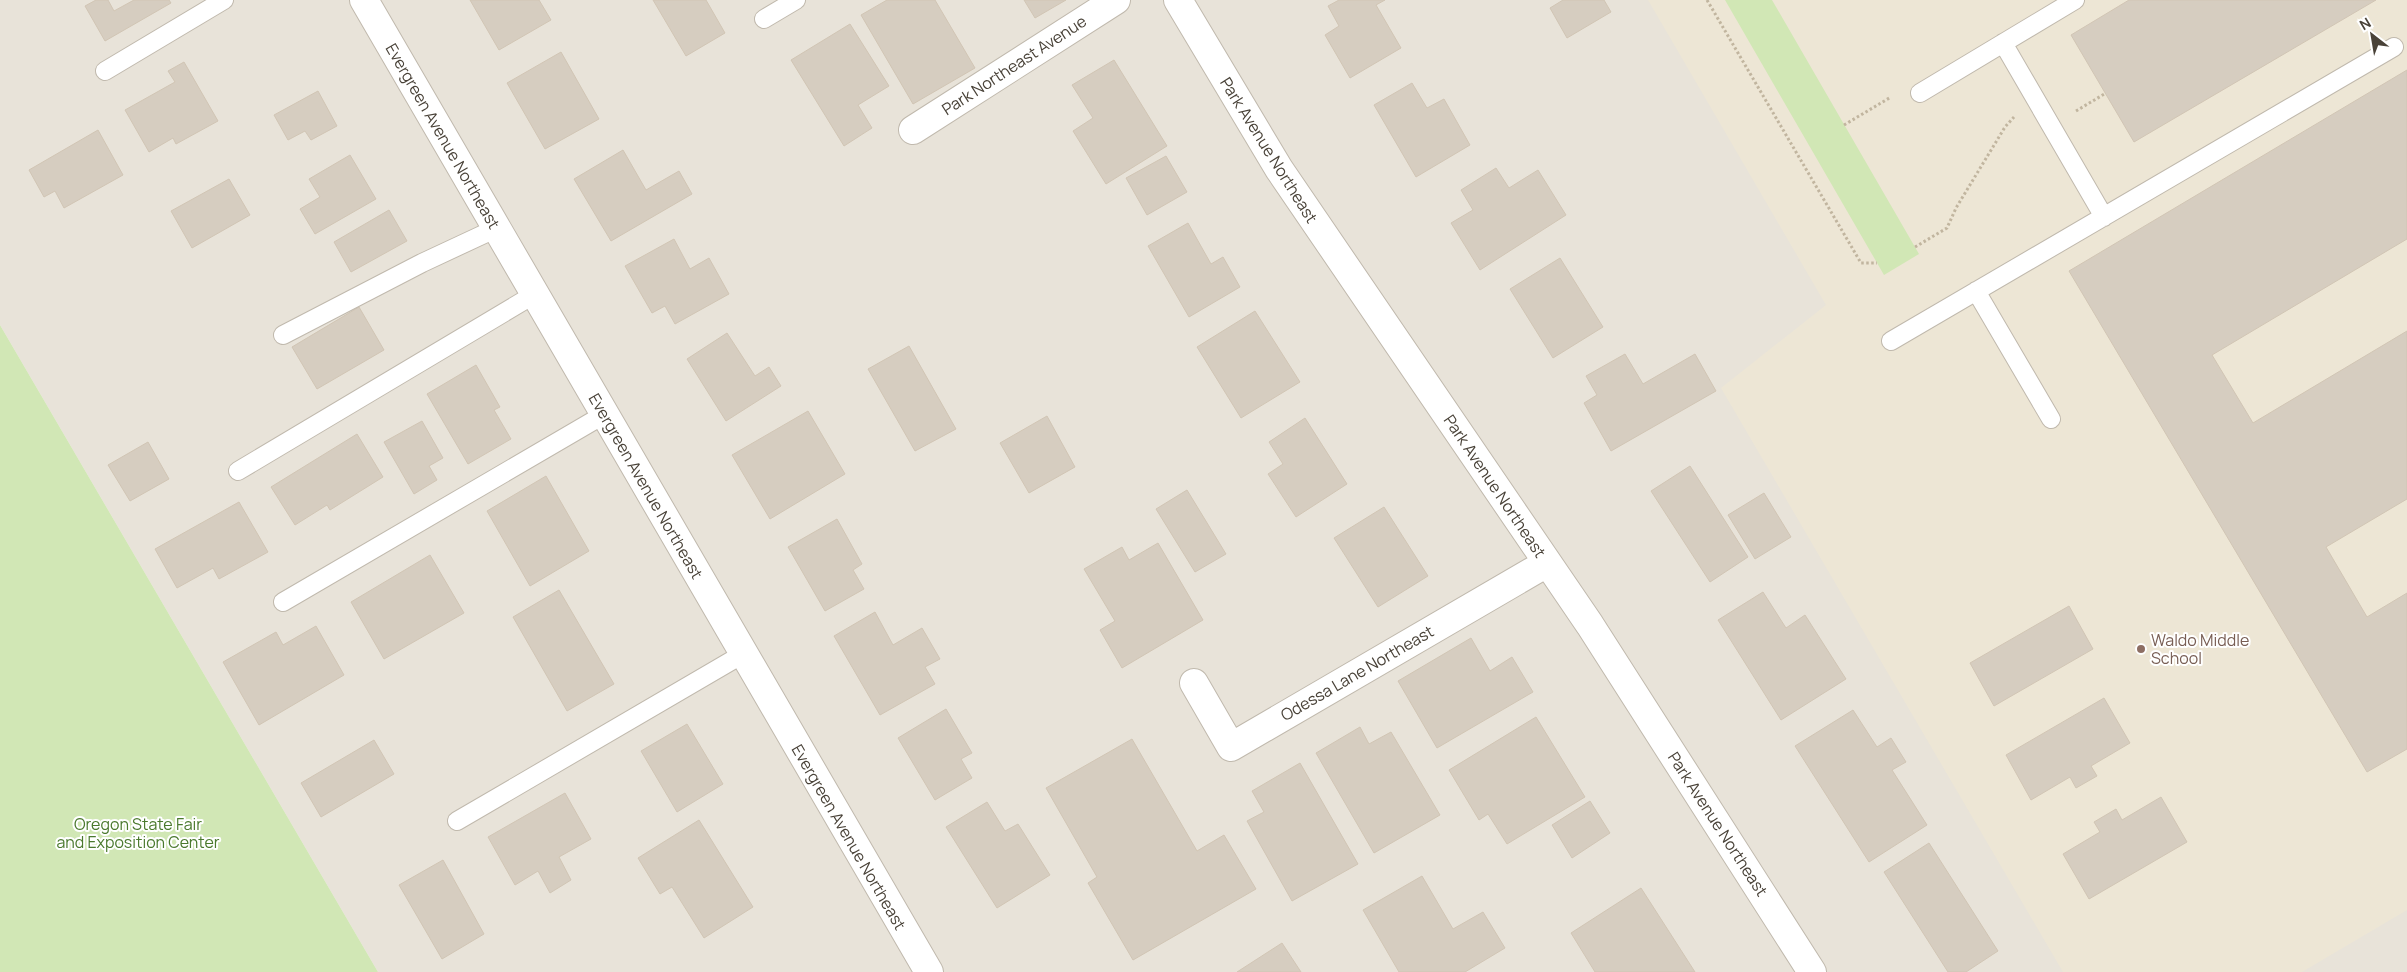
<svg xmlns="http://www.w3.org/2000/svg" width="2407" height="972" font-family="Manrope,sans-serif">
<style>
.residential{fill:#e8e3d9}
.education{fill:#ede6d5}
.green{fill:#d1e7b5}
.building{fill:#d6cdc0;stroke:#d1c5b4}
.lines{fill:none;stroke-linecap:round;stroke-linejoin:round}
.service-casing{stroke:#c0b9ad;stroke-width:20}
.minor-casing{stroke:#c0b9ad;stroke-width:30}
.path{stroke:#c1b59f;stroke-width:3;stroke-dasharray:2.5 2.5;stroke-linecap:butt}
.service{stroke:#fff;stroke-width:18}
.minor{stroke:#fff;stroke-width:28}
.education-dot{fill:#8d6e63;stroke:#fff;stroke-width:2}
.labels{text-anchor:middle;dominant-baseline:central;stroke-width:4;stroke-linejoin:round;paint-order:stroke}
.street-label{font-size:16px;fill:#494238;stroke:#fff}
.education-label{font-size:16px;fill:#785e54;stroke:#fff;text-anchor:start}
.park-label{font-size:16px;fill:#4a792d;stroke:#fff}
</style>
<rect width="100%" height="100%" fill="#f5f2eb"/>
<path class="residential" d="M0 0H2407V972H378L0 325Z"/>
<path class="education" d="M1648 0H2407V910L2302 972H2063L1721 388 1826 305Z"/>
<path class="green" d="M1725 0H1772L1919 254 1884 275Z
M0 325 378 972H0Z"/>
<path class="building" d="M96 0H108L114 11 134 0H169L171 3 105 41 85 6Z
M470 0H539L551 20 499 50Z
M653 0H706L725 33 686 56Z
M887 0H935L975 68 913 104 861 15Z
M1024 0H1066L1035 18Z
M1339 0H1385L1376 5 1401 48 1350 78 1325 35 1339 26 1328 6Z
M1563 0H1604L1611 12 1567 38 1550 8Z
M2129 0H2376L2134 142 2071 35Z
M850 24 889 86 858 105 872 128 844 146 791 60Z
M561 52 599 119 545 149 507 83Z
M1114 60 1167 146 1106 184 1073 131 1093 118 1072 85Z
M184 62 218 121 176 144 173 138 149 152 125 110 175 82 168 71Z
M2407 70V239L2212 355 2253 423 2407 331V499L2326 547 2367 617 2407 593V749L2367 772 2069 271Z
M1412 83 1427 108 1444 99 1470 145 1416 177 1374 105Z
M318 91 337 126 311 140 305 131 288 140 274 115Z
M98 130 123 175 64 208 55 191 44 197 29 170Z
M623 150 646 190 679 171 692 194 611 241 574 179Z
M350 155 376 199 315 234 300 209 320 197 309 179Z
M1166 156 1187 192 1147 215 1126 178Z
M1496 168 1509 188 1538 170 1566 215 1480 270 1451 223 1473 210 1461 190Z
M229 179 250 215 192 248 171 211Z
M389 210 407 241 351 272 334 242Z
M1188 223 1211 264 1223 257 1240 287 1189 317 1148 246Z
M674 239 690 269 709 258 729 294 675 324 665 306 652 313 625 266Z
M1560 258 1603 327 1553 358 1510 289Z
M359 307 384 350 317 389 292 347Z
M1255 311 1300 382 1241 418 1197 347Z
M727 333 755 376 769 367 781 386 726 421 687 359Z
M909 346 956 429 915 451 868 369Z
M1625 354 1643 384 1695 354 1716 391 1611 451 1584 403 1597 395 1586 376Z
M476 365 500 407 494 410 511 439 468 464 427 394Z
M808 411 845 474 770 519 732 455Z
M1047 416 1075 467 1029 493 1000 443Z
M1305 418 1347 484 1296 517 1268 474 1283 464 1269 442Z
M422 421 443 458 429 466 437 480 414 494 384 442Z
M357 434 383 477 330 510 327 505 295 525 271 487Z
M148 442 169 479 130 501 108 465Z
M1690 466 1748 557 1710 582 1651 491Z
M546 476 589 551 530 586 487 511Z
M1187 490 1226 554 1195 572 1156 509Z
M1764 493 1791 537 1755 559 1728 515Z
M239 502 268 552 219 579 213 568 177 588 155 549Z
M1384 507 1428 576 1378 607 1334 538Z
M837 519 862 564 853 570 864 589 825 611 788 547Z
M1158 543 1203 620 1122 668 1100 630 1115 621 1084 569 1122 547 1129 560Z
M430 555 464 613 384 659 351 602Z
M559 590 614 684 567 711 513 617Z
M1763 592 1786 628 1805 615 1846 679 1781 720 1718 620Z
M2069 606 2093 649 1994 706 1970 663Z
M875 612 893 645 922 628 940 659 925 667 935 684 880 715 834 636Z
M316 626 344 675 259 725 223 662 276 632 283 645Z
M1471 638 1490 671 1512 657 1533 692 1437 748 1398 681Z
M2104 698 2130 743 2091 766 2097 776 2076 788 2070 777 2031 800 2006 755Z
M946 709 972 753 961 759 972 778 935 800 898 738Z
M1853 710 1877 747 1891 738 1906 762 1892 770 1927 825 1869 862 1795 746Z
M1536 717 1585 797 1507 844 1488 814 1479 820 1449 770Z
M687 724 723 784 677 812 641 751Z
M1360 727 1369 744 1391 732 1440 815 1374 853 1316 753Z
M1132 739 1197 851 1224 835 1256 889 1133 960 1088 883 1097 877 1046 788Z
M374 740 394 774 321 817 301 783Z
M1300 763 1358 864 1292 901 1247 821 1264 812 1252 791Z
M565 793 591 839 559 857 571 880 550 893 538 871 515 885 488 837Z
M2161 797 2187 842 2089 899 2063 854 2100 832 2094 822 2116 809 2122 820Z
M1590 801 1610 833 1572 858 1552 825Z
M987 802 1005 831 1018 824 1050 875 997 908 946 827Z
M699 820 753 907 704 938 672 887 660 894 638 858Z
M1929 843 1998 951 1966 972H1948L1884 872Z
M443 860 484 934 442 959 399 885Z
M1422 876 1453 929 1483 912 1505 948 1465 972H1399L1363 910Z
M1641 888 1695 972H1595L1571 933Z
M1282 943 1301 972H1237Z"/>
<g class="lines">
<g class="service-casing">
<path id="service" d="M764 19 796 0
M2003 43 2104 217
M105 71 224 0
M1920 93 2075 0
M1976 291 2051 419
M283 335 422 263 497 228
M1891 341 2394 47
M238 471 535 294
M283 602 605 414
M457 821 743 654"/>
</g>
<g class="minor-casing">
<path id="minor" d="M364 0 929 972
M1178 0 1279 169 1590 625 1812 972
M913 130 1116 0
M1194 683 1231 747 1547 563"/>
</g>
<path class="path" d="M1707 0 1861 263H1877
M2076 111 2106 93
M1844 125 1891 97
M1915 247 1947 228 1956 208 2005 127 2014 117"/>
<use href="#service" class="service"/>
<use href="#minor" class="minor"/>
</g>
<circle class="education-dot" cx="2141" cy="649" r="5"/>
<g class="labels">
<g class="street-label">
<text transform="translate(1014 65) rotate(-33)">Park Northeast Avenue</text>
<text transform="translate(443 136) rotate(60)">Evergreen Avenue Northeast</text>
<text transform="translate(1269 150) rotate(58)">Park Avenue Northeast</text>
<text transform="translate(646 486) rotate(60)">Evergreen Avenue Northeast</text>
<text transform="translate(1495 486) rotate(56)">Park Avenue Northeast</text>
<text transform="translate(1357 673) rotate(-30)">Odessa Lane Northeast</text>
<text transform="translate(1718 824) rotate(57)">Park Avenue Northeast</text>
<text transform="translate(849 837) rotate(60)">Evergreen Avenue Northeast</text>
</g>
<g class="education-label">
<text x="2151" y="640">Waldo Middle<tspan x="2151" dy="18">School</tspan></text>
</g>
<g class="park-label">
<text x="138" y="824">Oregon State Fair<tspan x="138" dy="18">and Exposition Center</tspan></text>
</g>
</g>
<g transform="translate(2372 35) rotate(329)" stroke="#ffffff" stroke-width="4" paint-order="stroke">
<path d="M0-4L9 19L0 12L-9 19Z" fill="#494238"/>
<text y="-8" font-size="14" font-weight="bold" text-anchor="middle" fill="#494238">N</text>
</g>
</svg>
